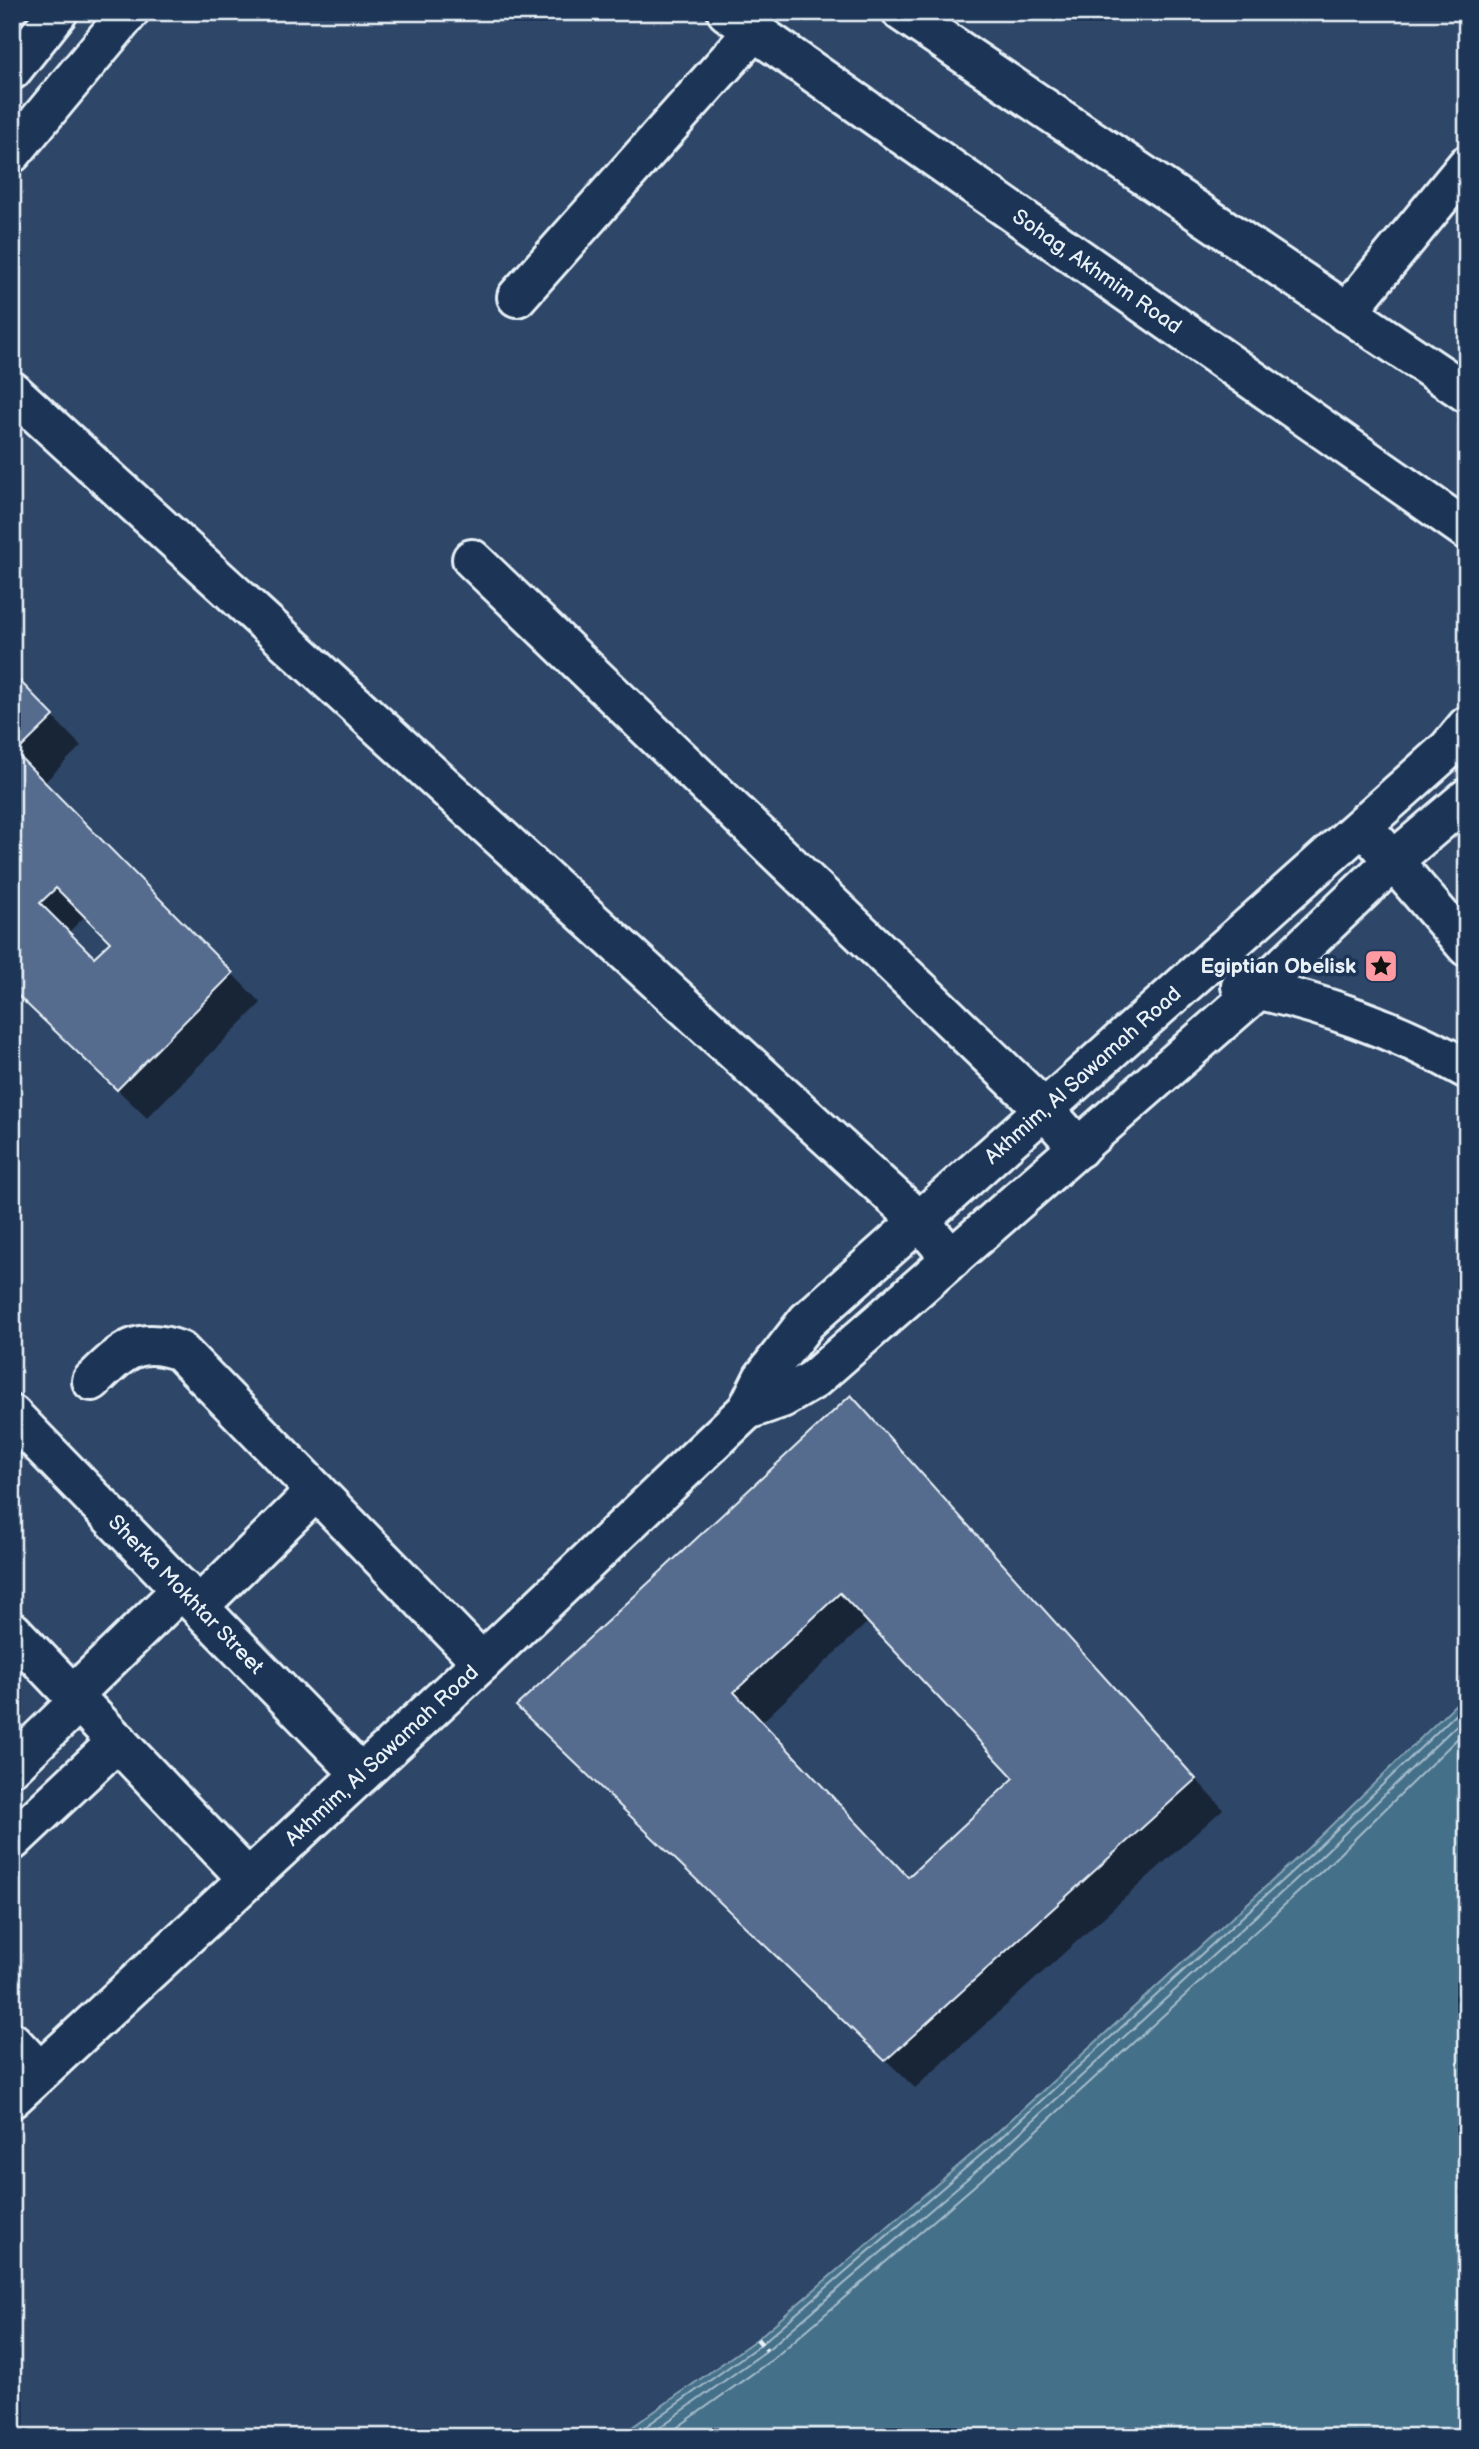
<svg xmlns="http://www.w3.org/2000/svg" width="1479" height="2449" font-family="'Balsamiq Sans',sans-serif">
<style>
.water{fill:#447089;stroke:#86a4b5;stroke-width:2}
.shadow{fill:#0007;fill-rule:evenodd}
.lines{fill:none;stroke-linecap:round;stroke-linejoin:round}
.shore{stroke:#a6bdcc;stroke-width:2}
.building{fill:#566c8f;stroke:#e8f1f8;stroke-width:2;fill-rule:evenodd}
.minor-casing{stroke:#e8f1f8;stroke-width:44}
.major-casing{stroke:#e8f1f8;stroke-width:44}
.path{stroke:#e8f1f8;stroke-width:4.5;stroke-dasharray:7 5;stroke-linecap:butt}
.minor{stroke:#1d3557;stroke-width:38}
.major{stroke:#1d3557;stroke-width:38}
.labels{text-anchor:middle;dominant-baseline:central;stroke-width:7;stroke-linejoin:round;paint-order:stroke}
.street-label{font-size:21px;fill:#e8f1f8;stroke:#1d3557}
.poi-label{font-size:21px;font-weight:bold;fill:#e8f1f8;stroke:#1d3557;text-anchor:end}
</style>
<rect width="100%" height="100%" fill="#2e4668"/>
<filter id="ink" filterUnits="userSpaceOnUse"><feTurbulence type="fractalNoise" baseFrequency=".0143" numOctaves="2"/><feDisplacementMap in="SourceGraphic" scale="14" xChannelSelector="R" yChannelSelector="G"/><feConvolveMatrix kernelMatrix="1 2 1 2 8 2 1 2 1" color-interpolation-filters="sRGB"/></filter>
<g filter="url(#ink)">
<path class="water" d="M1467 1693V2437H618L757 2339 993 2136 1307 1849Z"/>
<path class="shadow" d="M12 675 81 746 44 783 261 1003 147 1118 12 989ZM86 915 112 942 95 960 68 933Z
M851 1397 1223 1809 915 2088 547 1734ZM869 1621 1017 1778 909 1878 762 1722Z"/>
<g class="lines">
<path class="shore" d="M631 2437 761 2344 997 2141 1311 1854 1467 1703
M646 2437 766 2351 1003 2148 1317 1860 1467 1715
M664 2437 773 2359 1010 2155 1325 1868 1467 1729"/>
</g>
<path class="building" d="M12 673 54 716 16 753 233 973 117 1090 12 990ZM56 888 110 942 94 957 40 903Z
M851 1395 1196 1779 885 2061 516 1706ZM840 1593 1014 1778 908 1877 734 1692Z"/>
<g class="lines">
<g class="minor-casing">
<g id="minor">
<path d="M12 70 58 12"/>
<path d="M12 153 129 12"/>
<path d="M517 297 754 31"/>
<path d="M1346 313 1467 165"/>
<path d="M12 391 920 1221 952 1259"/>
<path d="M472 559 1045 1110 1079 1148"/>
<path d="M92 1381C122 1352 137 1335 180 1351L482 1662"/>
<path id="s1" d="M12 1415 361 1774"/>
<path d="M199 1606 316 1491"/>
<path d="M12 1631 248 1879"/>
<path d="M73 1695 182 1589"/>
<path d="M12 1766 79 1701"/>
<path d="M12 1841 118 1741"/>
<path d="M12 2042 40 2072"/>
</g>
</g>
<g class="major-casing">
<g id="major">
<path id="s2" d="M727 12 1467 530"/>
<path d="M902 12 1467 393"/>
<path d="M1377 842 1467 947"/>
<path d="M1241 986C1318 1001 1398 1030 1467 1069"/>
<path d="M747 1410 782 1398 813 1380 1259 989 1393 861 1467 798"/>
<path id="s3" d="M12 2098 482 1662 747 1410 763 1378 807 1321 1448 749 1467 726"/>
</g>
</g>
<path class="path" d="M757 2339 767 2350"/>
<use href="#minor" class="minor"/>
<use href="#major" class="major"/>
</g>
</g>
<defs>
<g id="sight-square" transform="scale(1.75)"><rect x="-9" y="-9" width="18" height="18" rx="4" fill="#ff9aa2" stroke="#1d3557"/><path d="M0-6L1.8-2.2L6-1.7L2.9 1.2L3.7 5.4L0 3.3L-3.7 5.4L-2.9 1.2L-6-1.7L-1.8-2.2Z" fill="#111"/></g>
</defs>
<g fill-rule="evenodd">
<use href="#sight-square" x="1381" y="966"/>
</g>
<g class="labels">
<g class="street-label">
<text stroke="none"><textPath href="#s2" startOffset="452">Sohag, Akhmim Road</textPath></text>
<text stroke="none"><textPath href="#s3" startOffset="1484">Akhmim, Al Sawamah Road</textPath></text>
<text stroke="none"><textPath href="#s1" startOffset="250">Sherka Mokhtar Street</textPath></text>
<text stroke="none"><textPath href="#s3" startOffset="504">Akhmim, Al Sawamah Road</textPath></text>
</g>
<g class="poi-label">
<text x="1356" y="966">Egiptian Obelisk</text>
</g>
</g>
<rect width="1479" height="2449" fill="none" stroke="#1d3557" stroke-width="42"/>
<rect x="21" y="21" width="1437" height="2407" fill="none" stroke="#e8f1f8" stroke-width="2.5" filter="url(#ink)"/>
</svg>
